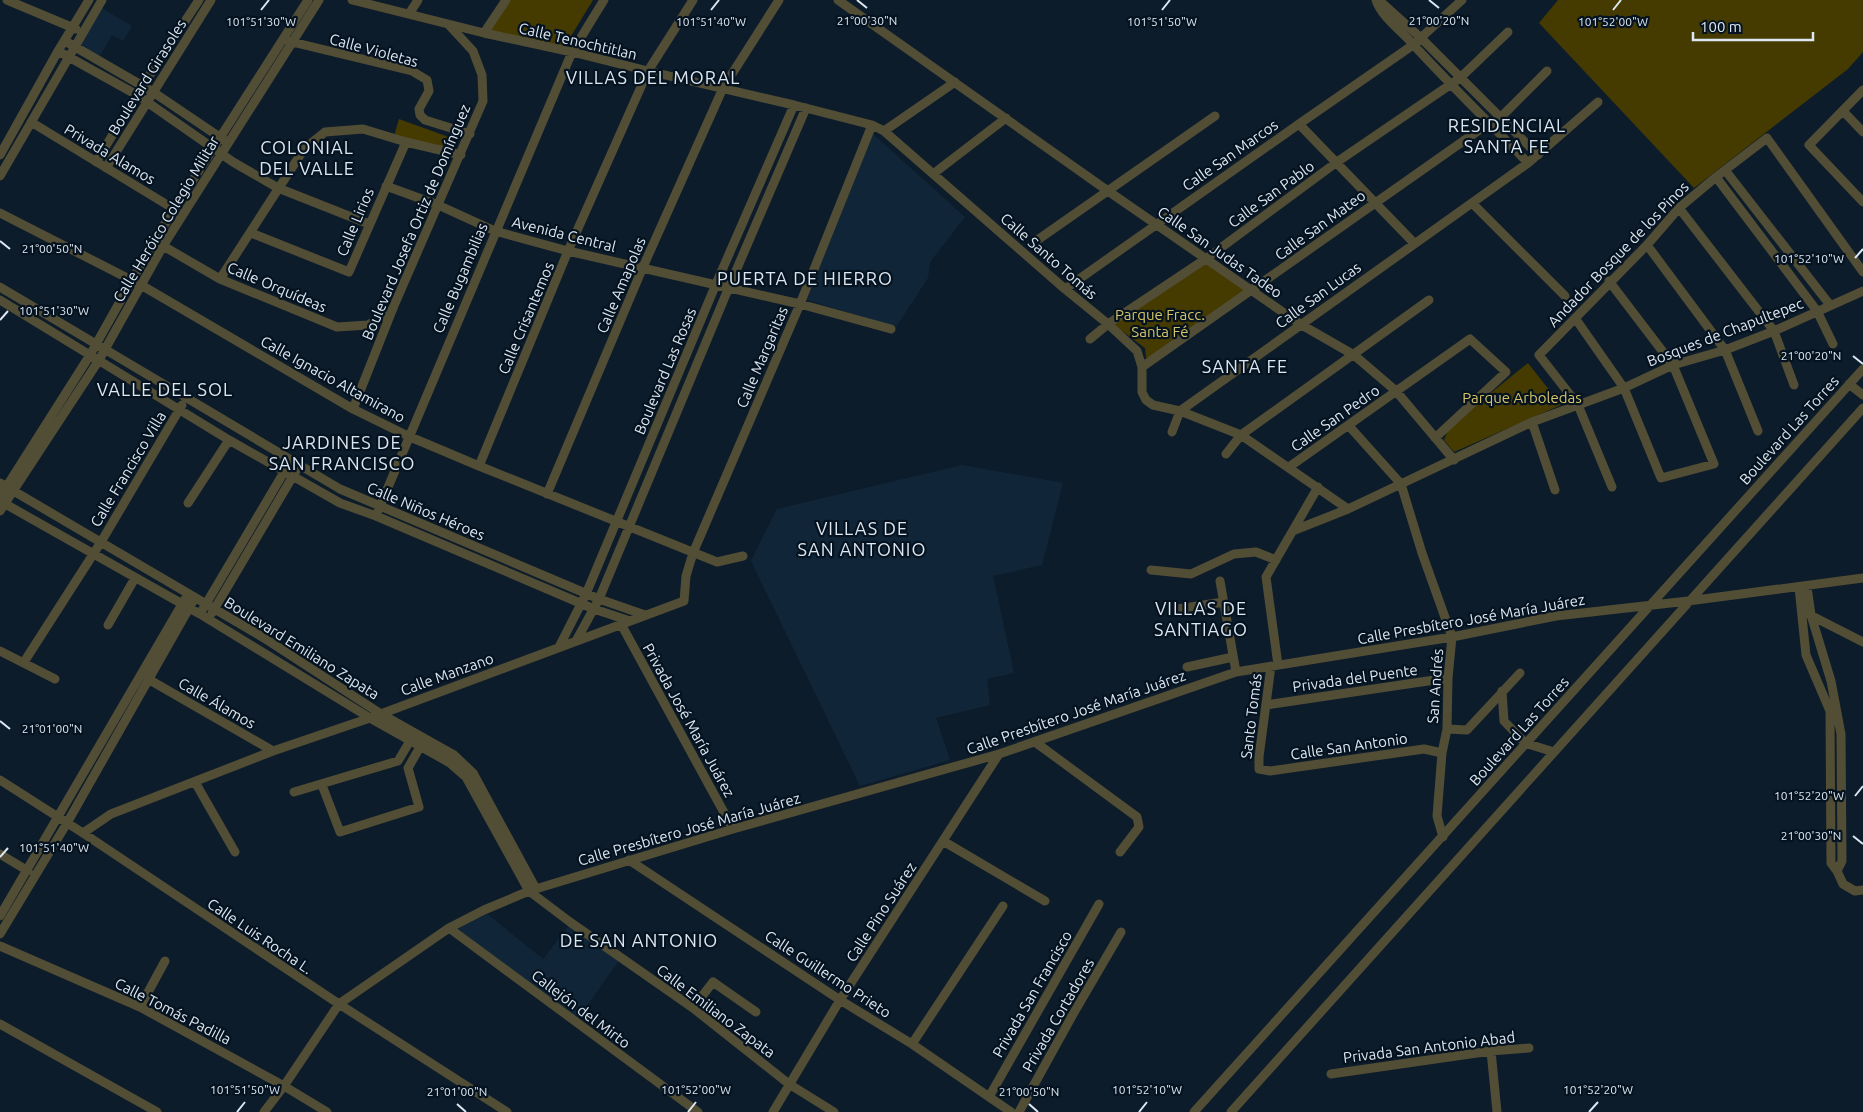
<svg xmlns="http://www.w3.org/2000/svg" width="1863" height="1112" font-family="Ubuntu,sans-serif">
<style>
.built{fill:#102638}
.green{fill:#453b01}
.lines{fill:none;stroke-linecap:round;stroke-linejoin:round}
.minor{stroke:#524d35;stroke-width:9}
.ticks{fill:none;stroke:#dde7f1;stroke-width:2}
.labels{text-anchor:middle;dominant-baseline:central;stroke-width:4.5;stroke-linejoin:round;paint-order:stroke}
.street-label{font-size:15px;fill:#dde7f1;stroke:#051320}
.park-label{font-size:15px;fill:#d6c469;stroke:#051320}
.quarter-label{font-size:18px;letter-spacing:1px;fill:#dde7f1;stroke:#051320}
.ticks-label{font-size:12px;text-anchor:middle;fill:#dde7f1;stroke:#051320;stroke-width:4.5;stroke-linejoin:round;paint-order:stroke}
</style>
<rect width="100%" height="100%" fill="#0d1c2a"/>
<path class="built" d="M100 7 132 26 123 41 112 35 98 59 77 47Z
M873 134 965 217 930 262 928 278 896 327 807 300Z
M962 465 1063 483 1042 565 993 576 1014 673 987 679 990 705 936 718 950 760 860 786 751 561 777 509Z
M486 913 543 959 570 924 620 959 577 1020 458 929Z"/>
<path class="green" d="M510 0H593L565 46 488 31Z
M1558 0H1863V52L1848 69 1694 188 1539 23Z
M399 119 457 140 454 152 394 136Z
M1206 262 1245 291 1149 361 1146 357 1145 348 1114 325Z
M1528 363 1561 405 1454 452 1444 440 1450 426Z"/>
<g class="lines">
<path class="minor" d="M7 0 76 29
M352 0 484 33 572 52 648 71 794 105 872 125 884 131 1065 289 1108 324 1137 351 1142 367V392L1146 400 1153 405 1180 411 1241 435 1348 509
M838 0 1108 191 1300 324 1354 355 1396 391 1454 460
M1376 0C1381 16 1399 29 1410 41 1448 83 1489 122 1528 163
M1381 2 1421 38 1538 155
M409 14 418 0
M484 33 506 0
M65 41 153 92 224 140
M288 41 412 71 427 80 429 91 419 109 420 115 425 120 470 134
M58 51 137 95 233 162 278 188 369 224
M1863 90 1809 145 1863 202
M1843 111 1863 132
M31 122 174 209
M1299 124 1414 243
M884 131 955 82
M0 155 58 51 89 0
M96 162 143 85 199 0
M106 168 211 0
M1725 170 1830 305
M933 174 1006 118
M0 176 102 0
M1716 177 1817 311 1833 344
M386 186 438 205 495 231 568 251 800 304 891 329
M1472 203 1565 296
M1679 208 1774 331 1794 385
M0 213 141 285 353 409 408 436 479 466 717 562 743 556
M251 233 349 272 406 142
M1036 241 1215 116
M158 243 220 279 337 327 368 325 393 309
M1647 245 1725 350 1758 431
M220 279 304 149 325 132 363 129 406 142 461 155
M0 287 340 489 599 599 645 615
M1065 289 1299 124 1413 45 1462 0
M0 300 229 440 340 503 376 516 594 609 630 621
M1575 318 1624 388 1661 478 1714 464 1673 365 1609 281
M1090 339 1108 324 1207 258 1337 162 1460 78 1508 32
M1142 367 1489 123 1501 117 1547 71
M1849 384 1863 395
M353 409 393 308 483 101 482 75 473 51 448 24
M1180 411 1528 163 1598 102
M1532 422 1555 490
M1349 426 1401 484 1422 553 1452 637 1448 678 1447 729 1442 753 1437 816 1443 837
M1172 432 1180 411
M1226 454 1241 435 1429 300
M479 466 568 251 648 71 693 0
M1289 467 1470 339 1506 372 1435 438
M0 483 264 638 381 714 454 755 473 773 536 889
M1612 487 1578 405 1539 355 1647 245 1679 208 1716 177 1767 138 1863 272
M547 494 643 267 723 88 779 0
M0 497 90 355 154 241 308 0
M0 501 200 614 370 718 450 763 466 777 529 891 570 922 693 1008 789 1084 834 1112
M188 503 229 440
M0 511 99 360 163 246 319 0
M378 511 572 52 604 0
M1295 530 1348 509 1532 422 1624 388 1673 365 1725 350 1774 331 1863 291
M1151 570 1191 574 1234 554 1256 552 1276 560
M1220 581 1236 672
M1799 587 1806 655 1830 711 1831 863 1837 871 1843 884 1855 891 1863 890
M1807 587 1811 615 1831 681 1841 734 1842 861 1837 871
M1178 609 1223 602
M212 613 296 471
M200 614 287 467
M1808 614 1863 642
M621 624 733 829
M108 625 135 578
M576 641 599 599 729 287 806 108
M559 647 586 594 716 284 794 105
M0 651 55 679
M24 662 101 542 182 405
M1278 665 1266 577 1318 487
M1271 666 1259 757V769L1270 771 1424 749 1442 753
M1187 667 1233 657
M148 679 273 751
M1502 691 1504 721 1525 743 1554 752
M1266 705 1448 678
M1447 729 1467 730 1520 673
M1035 742 1137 817 1139 827 1120 852
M0 780 83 833 339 1004 507 1112
M195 782 235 852
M322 785 340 832 419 807 408 768 420 747
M294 792 398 761 410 741
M83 833 111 814 273 751 370 718 684 601 686 576 693 553 800 304 872 125
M943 841 1045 901
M0 854 28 871
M629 860 840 1000 912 1044 1011 1112
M0 916 185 599
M449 928 698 1112
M0 934 67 823 192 603
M0 946 140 1007 284 1086 327 1112
M140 1007 165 961
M693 1008 713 982 756 1012
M0 1024 157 1112
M912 1044 1003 906
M1491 1051 1497 1112
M1331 1074 1491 1051 1529 1048
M989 1097 1099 904
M264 1112 284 1086 339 1004 449 928 484 910 529 891 733 829 999 754 1236 672 1452 637 1556 616 1688 601 1863 578
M773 1112 840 1000 999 754
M1019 1112 1072 1016 1121 932
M1194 1112 1863 369
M1231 1112 1863 408"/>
</g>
<path class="ticks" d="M857 0 867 8M1429 0 1439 8M261 10 269 0M711 10 719 0M1162 10 1170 0M1613 10 1621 0M0 241 10 249M1855 258 1863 249M0 320 8 311M1853 356 1863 364M0 721 10 729M1855 796 1863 786M1853 836 1863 844M0 857 8 848M457 1104 466 1112M1029 1104 1038 1112M237 1112 245 1102M688 1112 696 1102M1139 1112 1147 1102M1589 1112 1598 1102"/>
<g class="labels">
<g class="street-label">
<text transform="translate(578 41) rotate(13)">Calle Tenochtitlan</text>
<text transform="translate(374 50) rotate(15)">Calle Violetas</text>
<text transform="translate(147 77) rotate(-58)">Boulevard Girasoles</text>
<text transform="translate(110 154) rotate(31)">Privada Alamos</text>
<text transform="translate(1230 155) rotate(-35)">Calle San Marcos</text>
<text transform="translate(1271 194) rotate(-36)">Calle San Pablo</text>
<text transform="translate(166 219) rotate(-59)">Calle Heróico Colegio Militar</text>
<text transform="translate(355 222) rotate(-67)">Calle Lirios</text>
<text transform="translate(416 222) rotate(-67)">Boulevard Josefa Ortiz de Domínguez</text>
<text transform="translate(1320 225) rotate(-36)">Calle San Mateo</text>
<text transform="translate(564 234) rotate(14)">Avenida Central</text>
<text transform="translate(1220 252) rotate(35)">Calle San Judas Tadeo</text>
<text transform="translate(1618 254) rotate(-46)">Andador Bosque de los Pinos</text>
<text transform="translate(1049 256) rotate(41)">Calle Santo Tomás</text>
<text transform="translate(460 278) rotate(-67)">Calle Bugambilias</text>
<text transform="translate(621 285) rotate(-67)">Calle Amapolas</text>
<text transform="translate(277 287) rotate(23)">Calle Orquídeas</text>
<text transform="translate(1318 295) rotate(-36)">Calle San Lucas</text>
<text transform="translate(526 318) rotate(-67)">Calle Crisantemos</text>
<text transform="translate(1725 332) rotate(-21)">Bosques de Chapultepec</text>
<text transform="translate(762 357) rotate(-67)">Calle Margaritas</text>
<text transform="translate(665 371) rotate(-67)">Boulevard Las Rosas</text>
<text transform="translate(333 379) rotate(29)">Calle Ignacio Altamirano</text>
<text transform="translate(1335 418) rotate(-35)">Calle San Pedro</text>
<text transform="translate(1789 430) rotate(-48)">Boulevard Las Torres</text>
<text transform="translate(128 469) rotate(-59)">Calle Francisco Villa</text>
<text transform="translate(426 511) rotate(23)">Calle Niños Héroes</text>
<text transform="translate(1471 619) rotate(-10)">Calle Presbítero José María Juárez</text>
<text transform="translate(302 648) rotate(32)">Boulevard Emiliano Zapata</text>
<text transform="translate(447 674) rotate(-20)">Calle Manzano</text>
<text transform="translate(1355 678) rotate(-8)">Privada del Puente</text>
<text transform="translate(1435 686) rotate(-86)">San Andrés</text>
<text transform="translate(217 703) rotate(30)">Calle Álamos</text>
<text transform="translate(1076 712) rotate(-19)">Calle Presbítero José María Juárez</text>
<text transform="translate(1251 716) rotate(-83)">Santo Tomás</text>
<text transform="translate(689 720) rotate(61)">Privada José María Juárez</text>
<text transform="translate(1519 731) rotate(-48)">Boulevard Las Torres</text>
<text transform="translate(1349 746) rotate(-8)">Calle San Antonio</text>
<text transform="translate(689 829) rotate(-16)">Calle Presbítero José María Juárez</text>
<text transform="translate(881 912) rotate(-57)">Calle Pino Suárez</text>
<text transform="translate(260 936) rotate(34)">Calle Luis Rocha L.</text>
<text transform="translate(828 974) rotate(33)">Calle Guillermo Prieto</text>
<text transform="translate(1032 994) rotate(-60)">Privada San Francisco</text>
<text transform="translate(581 1009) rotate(37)">Callejón del Mirto</text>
<text transform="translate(173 1011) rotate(27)">Calle Tomás Padilla</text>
<text transform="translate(716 1011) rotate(37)">Calle Emiliano Zapata</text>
<text transform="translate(1058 1015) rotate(-60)">Privada Cortadores</text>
<text transform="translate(1429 1047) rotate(-7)">Privada San Antonio Abad</text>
</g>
<g class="park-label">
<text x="1160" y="314">Parque Fracc.<tspan x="1160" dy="17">Santa Fé</tspan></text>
<text x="1522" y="397">Parque Arboledas</text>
</g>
<g class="quarter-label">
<text x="653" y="77">VILLAS DEL MORAL</text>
<text x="1507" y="125">RESIDENCIAL<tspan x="1507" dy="21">SANTA FE</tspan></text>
<text x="307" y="147">COLONIAL<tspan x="307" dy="21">DEL VALLE</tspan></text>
<text x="805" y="278">PUERTA DE HIERRO</text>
<text x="1245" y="366">SANTA FE</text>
<text x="165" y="389">VALLE DEL SOL</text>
<text x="342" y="442">JARDINES DE<tspan x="342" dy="21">SAN FRANCISCO</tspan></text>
<text x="862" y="528">VILLAS DE<tspan x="862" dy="21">SAN ANTONIO</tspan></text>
<text x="1201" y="608">VILLAS DE<tspan x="1201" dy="21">SANTIAGO</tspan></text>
<text x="639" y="940">DE SAN ANTONIO</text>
</g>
</g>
<g class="ticks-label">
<text x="867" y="25">21°00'30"N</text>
<text x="1439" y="25">21°00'20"N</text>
<text x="261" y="26">101°51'30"W</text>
<text x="711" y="26">101°51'40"W</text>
<text x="1162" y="26">101°51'50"W</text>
<text x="1613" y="26">101°52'00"W</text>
<text x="52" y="253">21°00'50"N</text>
<text x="1809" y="263">101°52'10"W</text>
<text x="54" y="315">101°51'30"W</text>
<text x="1811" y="360">21°00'20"N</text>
<text x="52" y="733">21°01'00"N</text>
<text x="1809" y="800">101°52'20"W</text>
<text x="1811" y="840">21°00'30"N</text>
<text x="54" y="852">101°51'40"W</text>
<text x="245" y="1094">101°51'50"W</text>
<text x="696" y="1094">101°52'00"W</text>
<text x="1147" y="1094">101°52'10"W</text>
<text x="1598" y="1094">101°52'20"W</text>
<text x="457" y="1096">21°01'00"N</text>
<text x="1029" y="1096">21°00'50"N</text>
</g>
<path d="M1693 32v8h120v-8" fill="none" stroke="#dde7f1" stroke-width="2.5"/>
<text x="1700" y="32" font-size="15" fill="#dde7f1" stroke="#051320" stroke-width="4" paint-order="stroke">100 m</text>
</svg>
